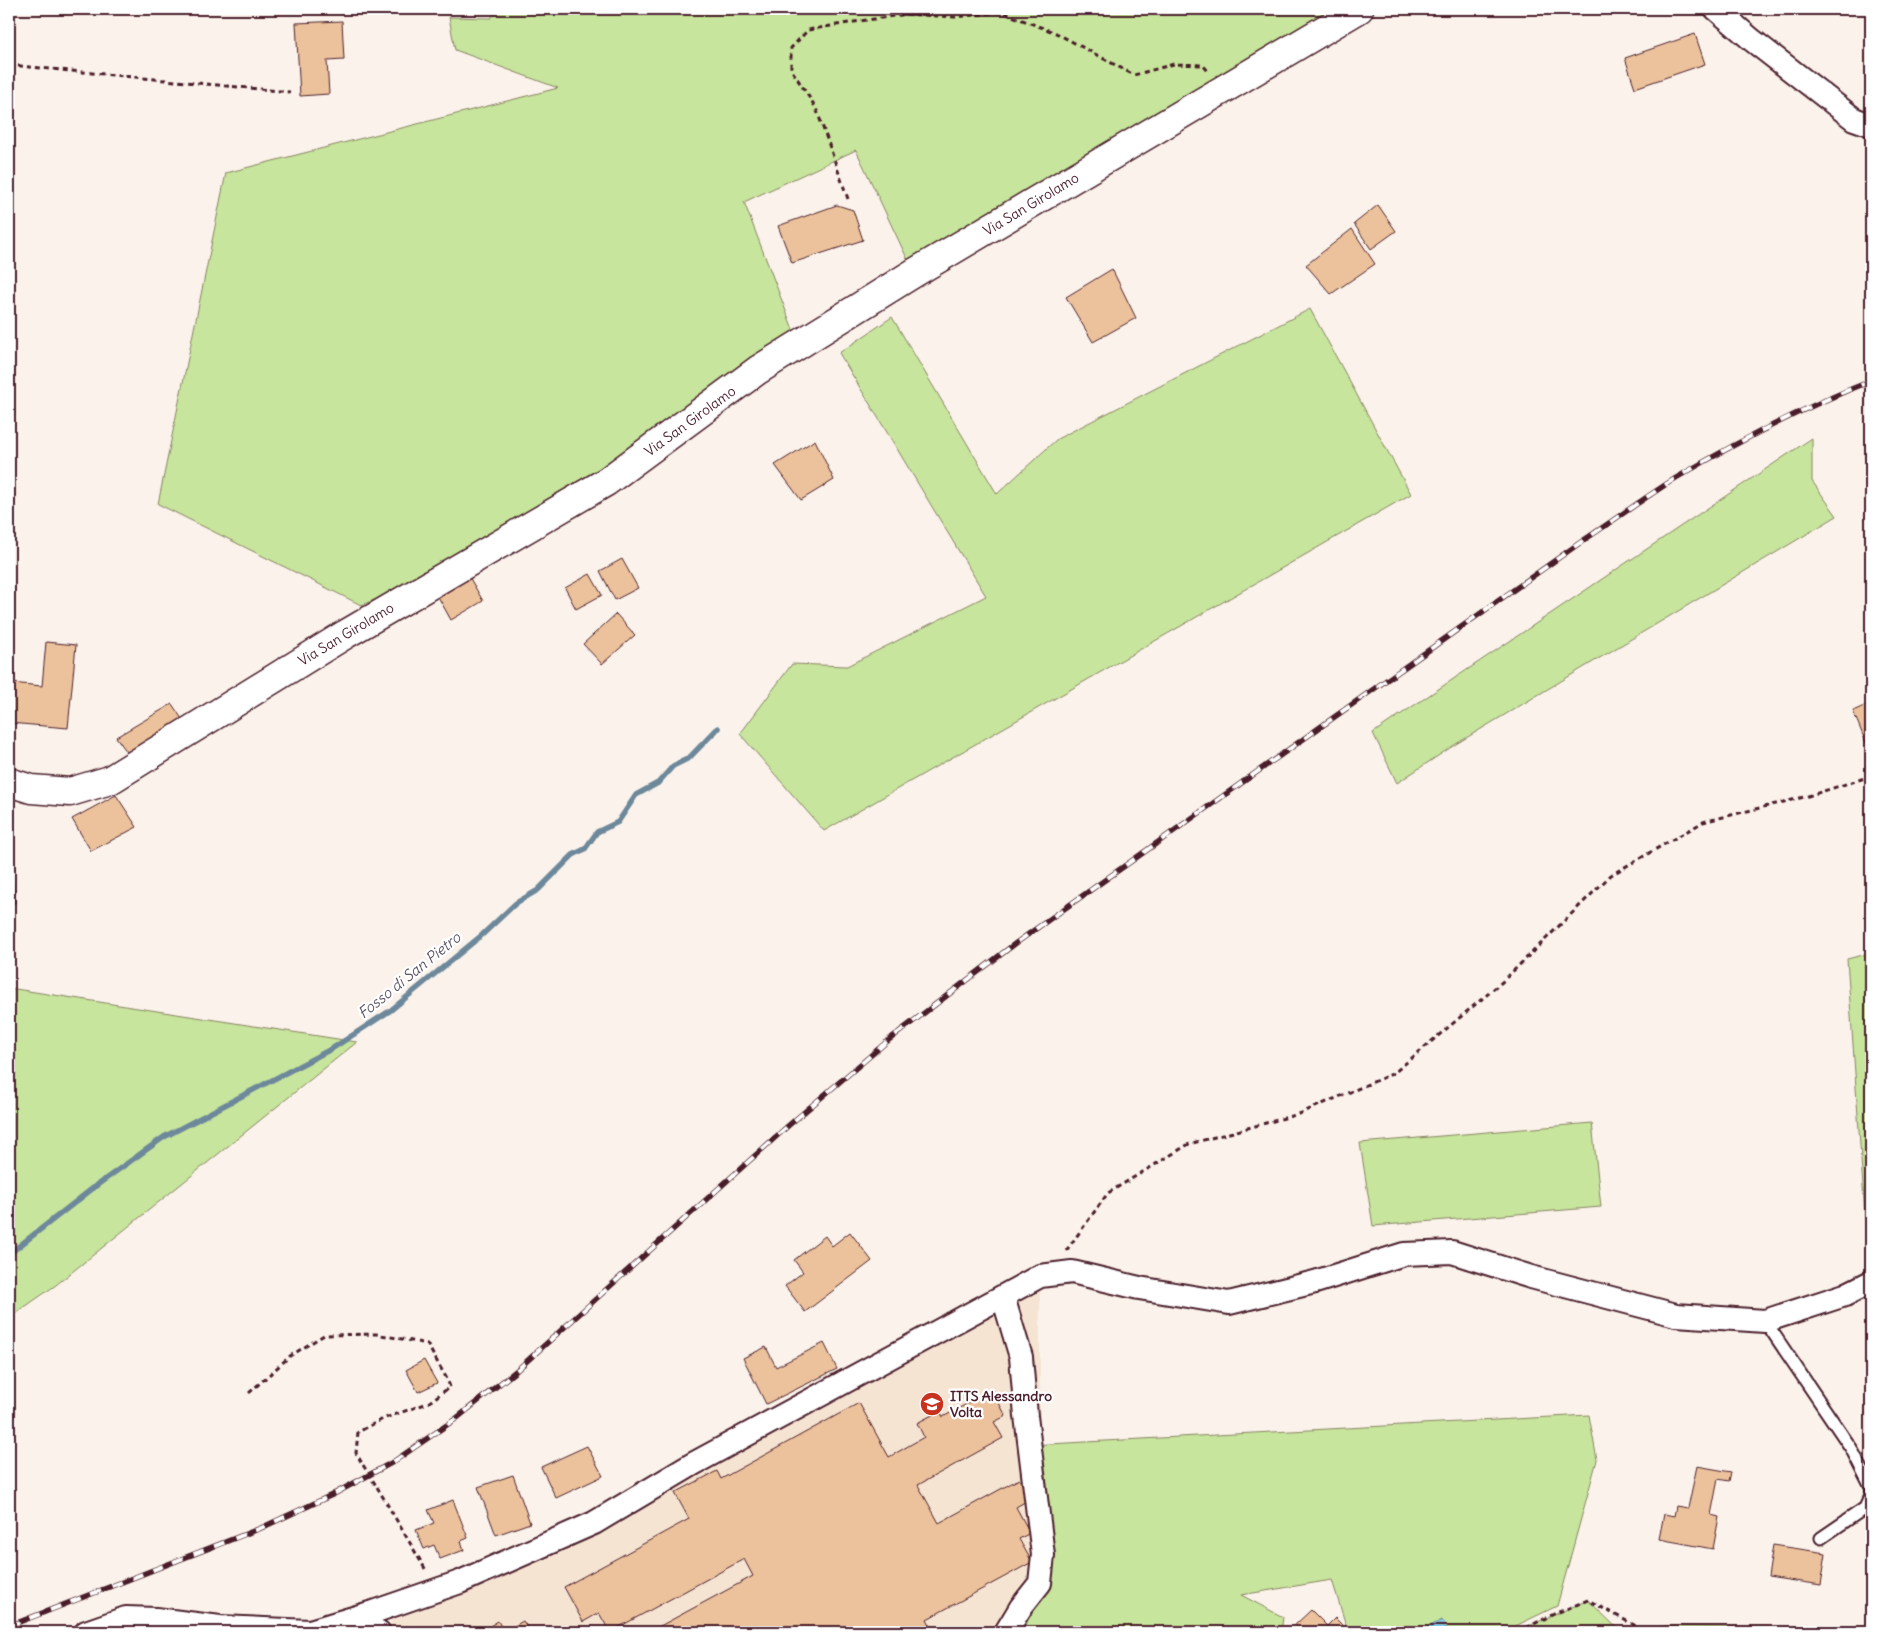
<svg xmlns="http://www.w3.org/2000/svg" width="1880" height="1641" font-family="Delius,sans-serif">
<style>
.built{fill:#f6e4d3}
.green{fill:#c7e59c;stroke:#888264}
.water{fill:#85cee5;stroke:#6d889b}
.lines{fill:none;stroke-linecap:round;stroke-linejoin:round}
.stream{stroke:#6d889b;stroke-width:5.5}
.building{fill:#ecc29c;stroke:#4a1f2b}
.lane-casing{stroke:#4a1f2b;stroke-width:15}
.street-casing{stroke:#4a1f2b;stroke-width:26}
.secondary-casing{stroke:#4a1f2b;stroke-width:31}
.path{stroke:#4a1f2b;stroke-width:3;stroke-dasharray:5 4;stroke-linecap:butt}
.lane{stroke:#fff;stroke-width:11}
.street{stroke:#fff;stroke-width:22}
.secondary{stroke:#fff;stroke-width:28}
.rail-casing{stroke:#4a1f2b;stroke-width:5.5}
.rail{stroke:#fff;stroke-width:4;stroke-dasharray:11;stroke-linecap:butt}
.path-bridge{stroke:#4a1f2b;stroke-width:3;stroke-dasharray:5 4;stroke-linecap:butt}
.labels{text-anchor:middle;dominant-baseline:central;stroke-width:4.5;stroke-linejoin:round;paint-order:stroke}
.street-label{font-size:14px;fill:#4a1f2b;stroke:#fff}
.poi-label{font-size:14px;font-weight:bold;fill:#4a1f2b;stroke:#fff;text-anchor:start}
.water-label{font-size:15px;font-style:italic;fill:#5c5463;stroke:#fff}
</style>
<rect width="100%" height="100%" fill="#fbf3eb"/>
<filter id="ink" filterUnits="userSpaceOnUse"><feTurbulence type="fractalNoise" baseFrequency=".02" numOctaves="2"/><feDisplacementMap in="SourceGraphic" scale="10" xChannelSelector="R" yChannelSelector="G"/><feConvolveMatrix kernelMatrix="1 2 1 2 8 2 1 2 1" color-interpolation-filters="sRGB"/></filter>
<g filter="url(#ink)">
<path class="built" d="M1040 1276V1583L1007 1632H390L391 1617Z"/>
<path class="green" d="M498 9H1359L914 273 856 150 744 202 799 345 446 574 361 605 158 504 226 173 558 88 455 50 449 17 491 18Z
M1310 309 1411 494 824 831 740 734 792 664 847 666 986 596 839 353 892 317 997 494 1057 439Z
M1812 438V481L1837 516 1456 744 1397 783 1373 733Z
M1871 953V1257L1868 1259 1847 959Z
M9 988 357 1042 56 1285 9 1318Z
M1592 1123 1601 1207 1373 1226 1360 1143Z
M1589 1415 1597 1460 1557 1606 1503 1632H1348L1332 1580 1241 1595 1283 1617 1281 1632H1007L1040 1583 1030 1445Z
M1588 1600 1621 1632 1666 1626 1871 1630V1632H1515Z"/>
<path class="water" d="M1442 1620 1448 1632H1418Z"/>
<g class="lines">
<path class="stream" d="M9 1254 97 1185 164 1137 333 1048 391 1010 482 935 516 903 538 890 573 855 585 849 597 832 618 822 636 795 658 783 673 766 689 758 718 728"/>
</g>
<path class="building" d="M342 21 344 60 327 61 329 94 300 96 296 23Z
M1695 34 1705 64 1635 88 1625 58Z
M837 205 853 210 863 240 792 263 778 226Z
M1378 205 1396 231 1371 249 1354 224Z
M1352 229 1375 264 1331 294 1306 265Z
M1112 269 1136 318 1093 342 1066 297Z
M815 440 834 480 801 500 775 465Z
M622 559 638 588 615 600 600 571Z
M590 574 602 595 576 609 565 588Z
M468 575 483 601 451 620 436 593Z
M616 614 635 635 602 664 583 644Z
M46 642 76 645 68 728 9 723 11 683 42 686Z
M1871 703V749L1869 750 1853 711Z
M172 704 184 722 130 756 116 737Z
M116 795 137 827 91 851 72 819Z
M9 867H12L15 903 9 904Z
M850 1232 872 1261 805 1312 785 1286 803 1272 794 1260 825 1236 832 1246Z
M824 1343 837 1369 766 1404 743 1358 766 1347 776 1367Z
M424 1360 437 1383 418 1392 406 1370Z
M992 1390 1006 1416 994 1422 1003 1438 918 1485 939 1523 1019 1479 1030 1499 1016 1507 1030 1533 1019 1539 1032 1562 927 1619 934 1632H649L753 1576 744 1559 610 1632 599 1613 583 1622 564 1587 689 1519 675 1493 717 1471 721 1479 859 1403 889 1457 924 1437 917 1423 940 1411 943 1417Z
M587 1446 603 1476 556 1498 541 1467Z
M1697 1466 1731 1472 1729 1481 1718 1479 1711 1515 1719 1517 1713 1549 1659 1539 1664 1514 1674 1516 1676 1506 1688 1508Z
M513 1475 530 1523 496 1535 478 1487Z
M453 1500 468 1538 461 1541 464 1550 440 1559 434 1545 424 1549 416 1530 434 1523 428 1510Z
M1773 1545 1826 1553 1821 1585 1768 1577Z
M1311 1610 1327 1626 1335 1618 1349 1632H1300L1294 1626Z
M498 1621 504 1632 523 1621 529 1630 533 1628 544 1629 546 1632H494L490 1626Z"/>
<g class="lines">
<g class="lane-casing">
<path id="lane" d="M1765 1321 1851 1448 1871 1487
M1821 1538 1865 1508 1871 1495"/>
</g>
<g class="street-casing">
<path id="street" d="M1716 9 1752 40 1854 119 1871 125
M1003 1297 1021 1357 1026 1416 1043 1555 1040 1583 1021 1607 1006 1632
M354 1618 379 1632
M86 1632 126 1618 156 1619 220 1627 310 1631 373 1612 460 1582 594 1523 693 1464 1040 1276 1072 1272 1139 1288 1229 1303 1315 1282 1404 1254 1452 1252 1531 1277 1676 1315 1765 1321 1845 1295 1871 1282"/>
</g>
<g class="secondary-casing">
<path id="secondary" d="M9 782 31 789 70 792 110 780 346 634 606 482 758 370 914 273 1359 9"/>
</g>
<path class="path" d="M9 65 290 92
M848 199 816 108 791 69V48L808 30 854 22 907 14 955 17 1002 12 1056 33 1134 75 1174 64 1203 65 1208 71
M1066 1251 1108 1193 1189 1144 1299 1114 1394 1073 1502 982 1611 875 1703 822 1808 796 1871 776
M249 1393 290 1356 324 1335 376 1334 427 1344 447 1379 450 1387 428 1403 385 1418 358 1432 356 1453 363 1465
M377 1487 427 1572
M1870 1560 1871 1572
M1518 1632 1554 1614 1588 1600 1647 1632
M1871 1632V1631"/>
<use href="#lane" class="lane"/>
<use href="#street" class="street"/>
<use href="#secondary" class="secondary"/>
<g class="rail-casing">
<path id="rail" d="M9 1626 261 1528 332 1495 393 1462 457 1418 517 1370 789 1125 890 1039 1016 943 1581 542C1613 521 1644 498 1676 478 1739 441 1804 407 1871 381"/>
</g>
<use href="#rail" class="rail"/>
<path class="path-bridge" d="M363 1465 377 1487"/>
</g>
</g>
<defs>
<g id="university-disc" transform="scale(1.25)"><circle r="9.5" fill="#c8321e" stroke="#fff"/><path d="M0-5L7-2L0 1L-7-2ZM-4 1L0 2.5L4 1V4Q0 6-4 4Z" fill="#fff"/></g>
</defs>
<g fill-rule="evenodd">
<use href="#university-disc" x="932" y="1404"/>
</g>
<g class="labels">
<g class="street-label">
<text transform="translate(1031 204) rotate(-31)">Via San Girolamo</text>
<text transform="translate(690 421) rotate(-36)">Via San Girolamo</text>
<text transform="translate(346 634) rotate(-31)">Via San Girolamo</text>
</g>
<g class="poi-label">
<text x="950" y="1396">ITTS Alessandro<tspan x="950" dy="16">Volta</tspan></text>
</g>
<g class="water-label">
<text transform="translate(409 975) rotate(-39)">Fosso di San Pietro</text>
</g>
</g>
<rect width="1880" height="1641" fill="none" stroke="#fff" stroke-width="30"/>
<rect x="15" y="15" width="1850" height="1611" fill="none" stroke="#4a1f2b" stroke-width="2" filter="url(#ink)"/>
</svg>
